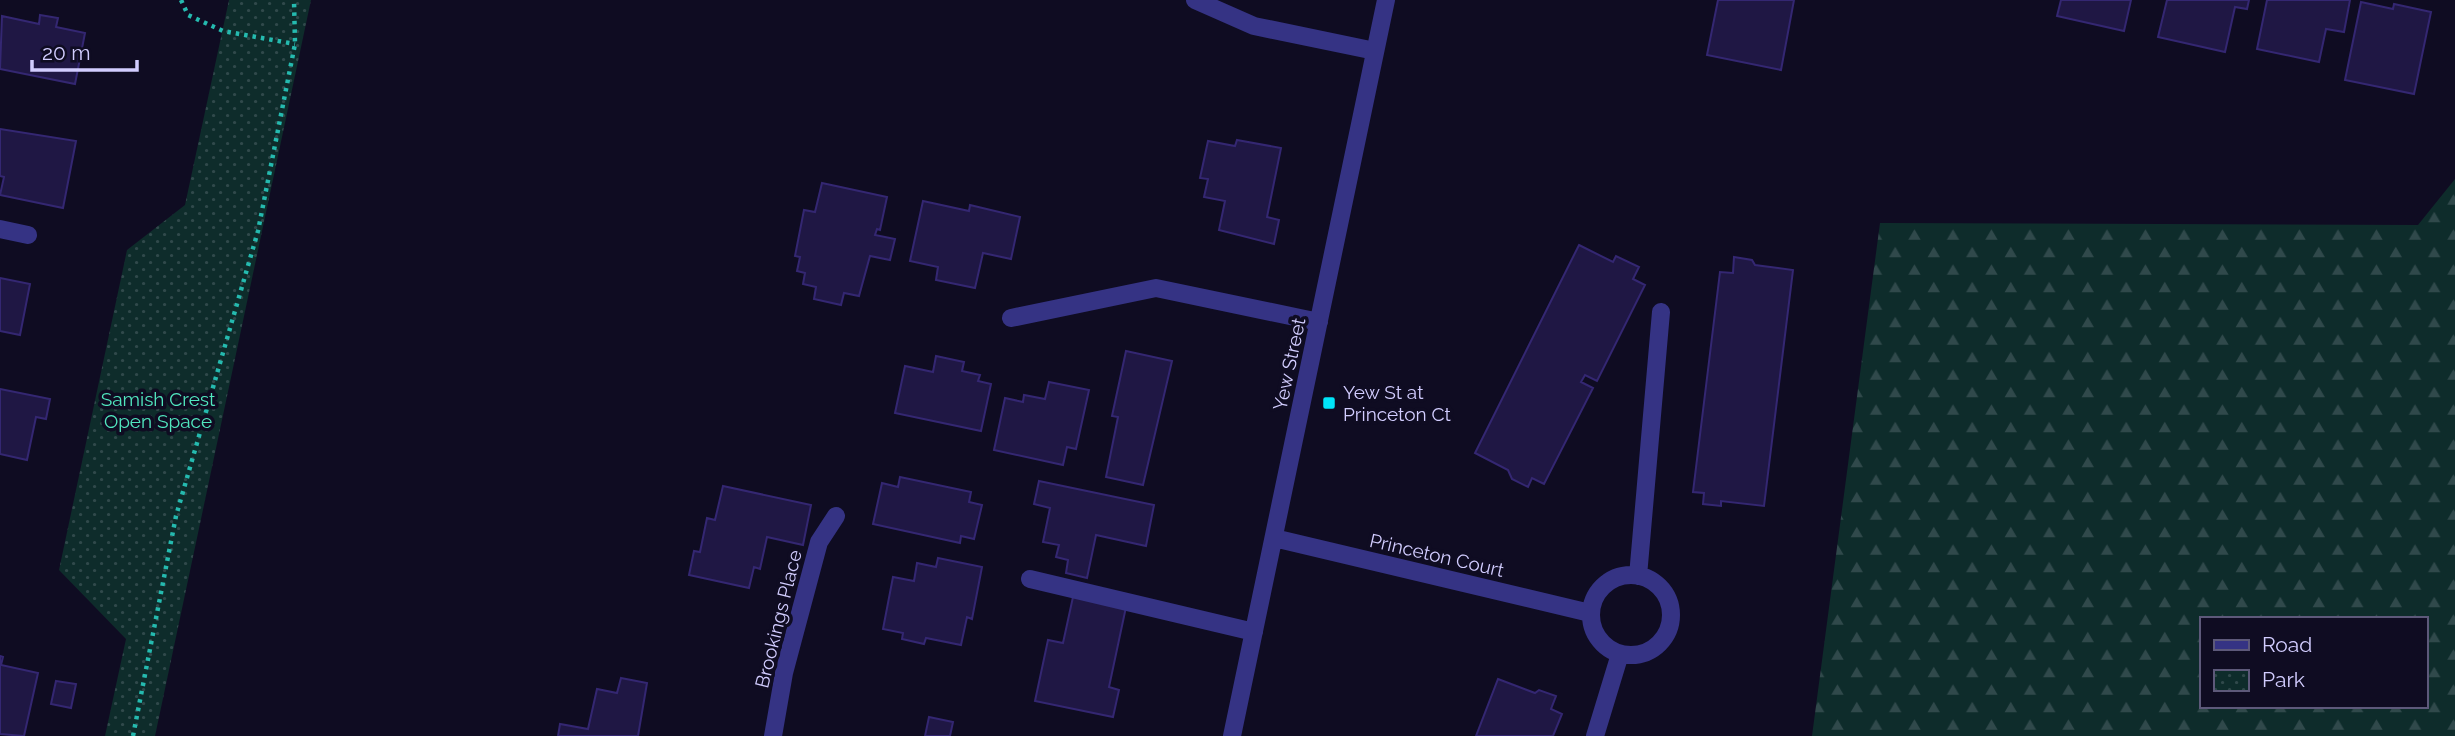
<svg xmlns="http://www.w3.org/2000/svg" width="2455" height="736" font-family="Raleway,sans-serif">
<style>
.forest{fill:url(#forest-firs);fill-rule:evenodd}
.park{fill:url(#park-dots)}
.building{fill:#1f1744;stroke:#342772;stroke-width:2}
.lines{fill:none;stroke-linecap:round;stroke-linejoin:round}
.path{stroke:#25baaf;stroke-width:4.5;stroke-dasharray:3.5 5;stroke-linecap:butt}
.minor{stroke:#353384;stroke-width:18}
.poi-dot{fill:#00e4f8;stroke:#0f0c22;stroke-width:2.5}
.labels{text-anchor:middle;dominant-baseline:central;stroke-width:7;stroke-linejoin:round;paint-order:stroke}
.street-label{font-size:19px;fill:#d2cdff;stroke:#0f0c22}
.poi-label{font-size:19px;fill:#d2cdff;stroke:#0f0c22;text-anchor:start}
.park-label{font-size:19px;fill:#51e7bf;stroke:#0f0c22}
</style>
<defs>
<pattern id="forest-firs" width="22" height="20" patternUnits="userSpaceOnUse" patternTransform="scale(1.75)"><rect width="22" height="20" fill="#0e2c2b"/><path d="M5 1l3.5 6h-7zM16 11l3.5 6h-7z" fill="#30494b"/></pattern>
<pattern id="park-dots" width="8" height="8" patternUnits="userSpaceOnUse" patternTransform="scale(1.75)"><rect width="8" height="8" fill="#0e2c2b"/><path d="M2 2h.1M6 6h.1" fill="none" stroke="#30494b" stroke-width="1.8" stroke-linecap="round"/></pattern>
</defs>
<rect width="100%" height="100%" fill="#0f0c22"/>
<path class="forest" d="M2455 179V736H1812L1880 223 2418 225ZM2201 619H2425V706H2201Z"/>
<path class="park" d="M229 0H311L155 736H105L126 639 59 570 127 250 185 205Z"/>
<path class="building" d="M1718 0H1794L1781 70 1707 55Z
M2061 0H2131L2124 31 2057 16Z
M2167 0H2249L2247 9 2235 7 2225 52 2158 37Z
M2267 0H2350L2344 32 2326 29 2319 62 2257 49Z
M2361 2 2393 9 2394 4 2431 12 2414 94 2345 80Z
M40 15 58 18 56 27 85 33 75 84 0 69 2 16 39 24Z
M0 129 76 141 63 208 0 195 4 177 0 176Z
M1237 140 1281 148 1267 217 1279 220 1274 244 1219 230 1225 201 1204 197 1208 179 1200 178 1208 141 1235 146Z
M822 183 887 197 880 230 877 229 875 235 895 239 890 260 870 256 859 296 844 293 841 305 814 299 816 287 803 284 805 273 797 271 800 257 795 256 804 210 815 212Z
M923 201 969 211 970 205 1020 217 1011 259 983 253 975 288 936 280 938 267 910 261Z
M1579 245 1613 262 1616 256 1639 267 1633 279 1645 285 1597 381 1585 375 1581 382 1593 388 1544 484 1532 478 1528 487 1512 479 1508 470 1475 453Z
M1734 257 1752 260 1755 265 1793 270 1764 506 1721 501V506L1703 504 1704 493 1693 492 1720 272 1733 273Z
M0 278 30 284 20 335 0 331Z
M1126 351 1172 361 1143 485 1106 477 1118 417 1112 416Z
M936 356 964 362 962 371 980 375 978 381 991 384 981 431 895 413 905 366 933 372Z
M1049 382 1089 390 1076 449 1067 447 1063 465 994 450 1005 398 1023 402 1024 395 1045 399Z
M0 389 50 399 46 419 36 417 27 460 0 454Z
M900 477 971 492 969 502 982 505 974 539 961 536 960 543 873 524 882 483 898 487Z
M1039 481 1154 505 1146 546 1096 535 1087 578 1066 573 1068 560 1056 557 1059 545 1043 542 1050 508 1034 504Z
M723 486 811 505 803 545 767 537 760 569 754 567 749 588 689 575 694 551 700 552 707 518 715 520Z
M938 558 982 567 972 619 967 617 961 645 926 638 924 644 902 639 903 633 883 629 893 577 914 581 917 563 936 567Z
M1073 597 1126 607 1109 687 1119 690 1113 717 1035 701 1048 640 1063 643Z
M0 656 3 657 1 665 38 673 24 736 0 734Z
M621 678 647 683 638 736H558L560 724 588 729 597 689 617 693Z
M1498 679 1535 693 1539 690 1556 696 1551 709 1562 714 1553 736H1476Z
M56 681 76 684 71 708 51 704Z
M929 717 953 722 950 736H925Z"/>
<g class="lines">
<path class="path" d="M181 0 188 15 223 31 295 44
M133 736 176 516 258 231 295 44 294 0"/>
<path class="minor" d="M1195 0 1254 26 1375 51
M0 229 28 235
M1011 318 1156 288 1319 322
M1274 538 1590 613
M1591 615a40 40 0 1 1 80 0a40 40 0 1 1-80 0Z
M1638 576 1661 312
M1030 579 1254 632
M773 736 784 673 819 542 836 516
M1232 736 1386 0
M1595 736 1620 654"/>
</g>
<rect class="poi-dot" x="1322" y="396" width="14" height="14" rx="3.5"/>
<g class="labels">
<g class="street-label">
<text transform="translate(1289 364) rotate(-78)">Yew Street</text>
<text transform="translate(1437 555) rotate(13)">Princeton Court</text>
<text transform="translate(778 619) rotate(-76)">Brookings Place</text>
</g>
<g class="poi-label">
<text x="1343" y="392">Yew St at<tspan x="1343" dy="22">Princeton Ct</tspan></text>
</g>
<g class="park-label">
<text x="158" y="399">Samish Crest<tspan x="158" dy="22">Open Space</tspan></text>
</g>
</g>
<rect x="2200" y="617" width="228" height="91" fill="#0f0c22" stroke="#5d597a" stroke-width="2"/>
<rect x="2214" y="640" width="35" height="10" fill="#353384" stroke="#5d597a" stroke-width="2"/>
<text x="2262" y="652" font-size="21" fill="#d2cdff">Road</text>
<rect x="2214" y="670" width="35" height="21" fill="url(#park-dots)" stroke="#5d597a" stroke-width="2"/>
<text x="2262" y="687" font-size="21" fill="#d2cdff">Park</text>
<path d="M32 60v10h105v-10" fill="none" stroke="#d2cdff" stroke-width="3.5"/>
<text x="42" y="60" font-size="21" fill="#d2cdff" stroke="#0f0c22" stroke-width="5" paint-order="stroke">20 m</text>
</svg>
